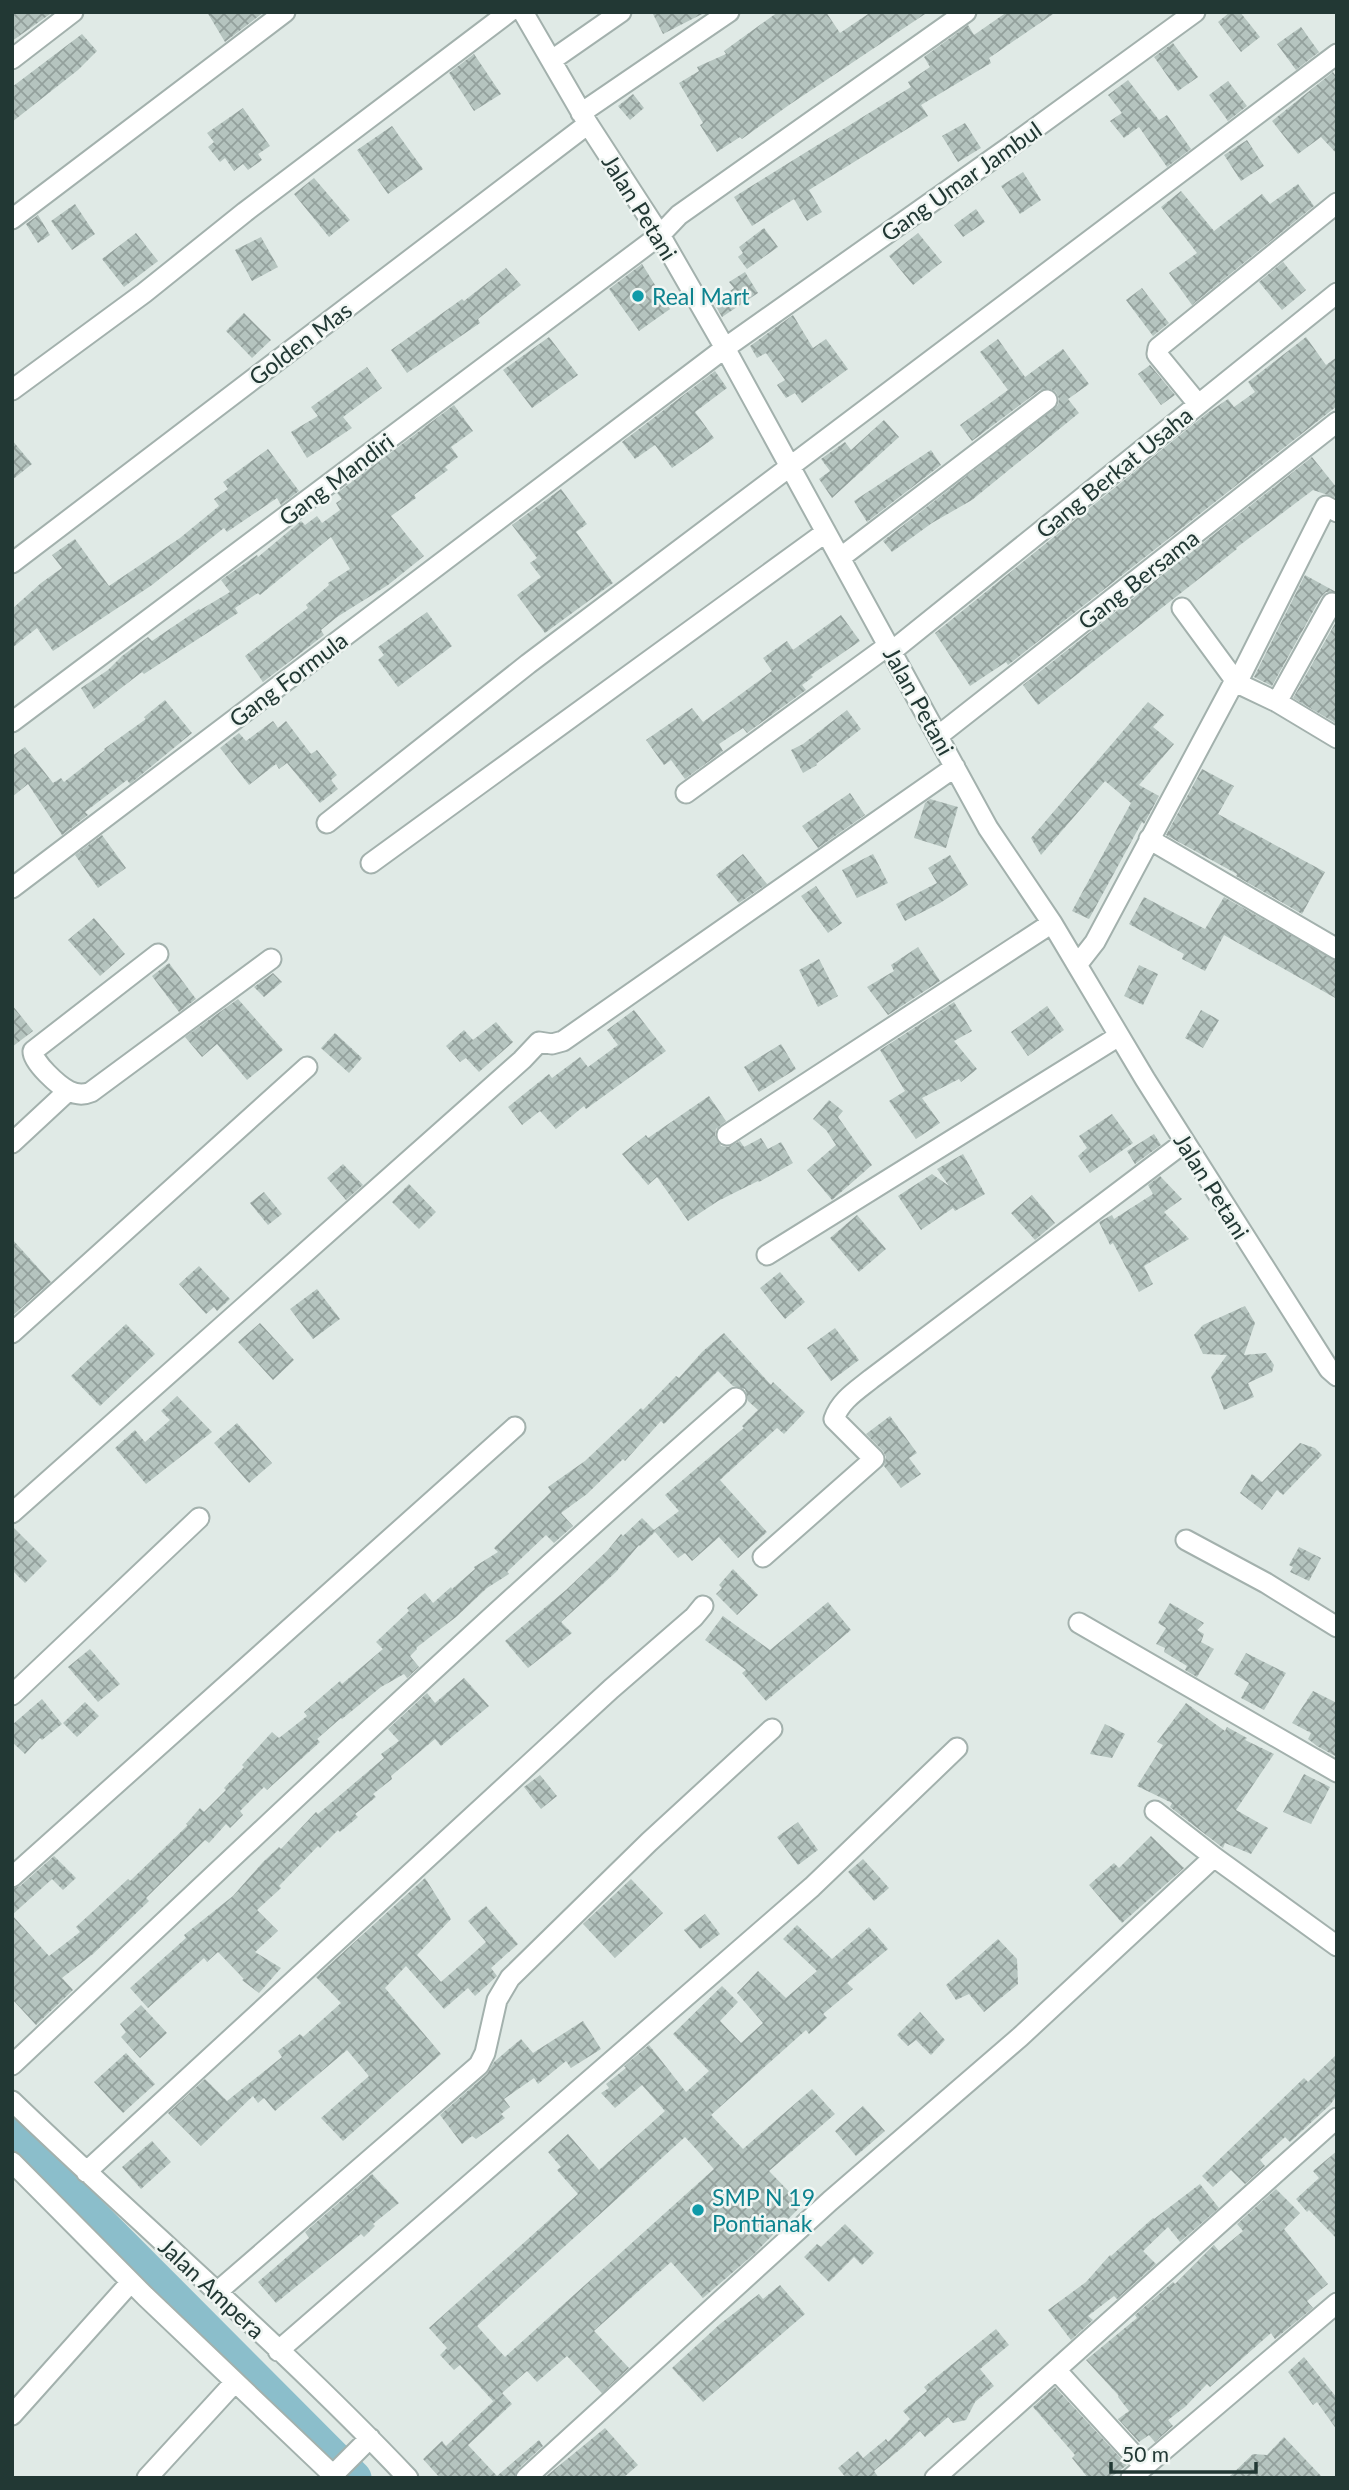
<svg xmlns="http://www.w3.org/2000/svg" width="1349" height="2490" font-family="Lato,sans-serif">
<style>
.lines{fill:none;stroke-linecap:round;stroke-linejoin:round}
.river{stroke:#8bbecb;stroke-width:35}
.building{fill:url(#building-cross-hatch);fill-rule:evenodd}
.minor-casing{stroke:#a3b1ad;stroke-width:23}
.minor{stroke:#fff;stroke-width:19}
.culture-dot{fill:#0f9aa8;stroke:#f0f6f3;stroke-width:2.5}
.labels{text-anchor:middle;dominant-baseline:central;stroke-width:5;stroke-linejoin:round;paint-order:stroke}
.street-label{font-size:23px;fill:#223834;stroke:#f0f6f3}
.culture-label{font-size:23px;fill:#0d838f;stroke:#f0f6f3;text-anchor:start}
</style>
<defs>
<pattern id="building-cross-hatch" width="8" height="8" patternUnits="userSpaceOnUse" patternTransform="scale(1.75)"><rect width="8" height="8" fill="#b5c4bf"/><path d="M0 0l8 8M0 8l8-8" fill="none" stroke="#93a09c"/></pattern>
</defs>
<rect width="100%" height="100%" fill="#e0eae6"/>
<g class="lines">
<path class="river" d="M12 2135 354 2478"/>
</g>
<path class="building" d="M12 12H53L12 41Z
M207 12H264L225 42Z
M652 12H706L663 34Z
M778 12H826L840 33 871 12H928L789 105 742 139 740 137 717 152 700 125 703 123 679 83 699 71 697 67 726 54 724 51Z
M1007 12H1056L989 58 991 63 921 105 928 116 809 190 822 212 807 221 794 199 752 226 734 197 911 87 908 82 930 67 924 57 968 25 974 35Z
M1230 12H1240L1260 37 1241 52 1218 22Z
M1301 27 1319 52 1296 70 1277 44Z
M82 34 97 51 78 70 12 122V87Z
M1173 43 1198 77 1178 91 1154 57Z
M474 54 501 94 474 111 449 73Z
M1333 72 1337 78V154L1321 137 1298 154 1272 121Z
M1128 80 1159 120 1167 115 1191 149 1167 167 1139 127 1124 138 1110 121 1122 113 1108 95Z
M1228 81 1247 106 1228 121 1209 95Z
M633 94 644 108 630 120 618 106Z
M243 108 270 146 258 154 262 160 248 170 243 164 234 171 225 158 220 162 208 147 214 142 207 133Z
M965 123 981 148 958 162 942 136Z
M392 126 423 169 388 194 357 150Z
M1247 140 1264 166 1241 181 1224 155Z
M1023 172 1041 200 1020 214 1001 186Z
M314 178 350 220 329 237 294 194Z
M1298 184 1314 206 1192 305 1169 273 1197 253 1161 207 1181 191 1214 231 1262 194 1270 204Z
M75 204 95 234 72 250 51 221Z
M976 209 985 222 963 237 954 225Z
M38 215 50 235 38 243 26 224Z
M764 228 778 247 747 269 738 257 743 253 739 247Z
M136 233 158 261 124 287 102 259Z
M918 233 942 262 913 285 889 256Z
M261 237 278 267 252 281 235 250Z
M1283 262 1306 290 1282 310 1259 282Z
M642 264 670 309 639 331 609 289Z
M506 268 521 285 478 319 480 323 407 373 391 350 462 299 464 301Z
M745 272 758 293 722 317 714 303 734 288 729 282Z
M1142 288 1169 323 1153 336 1126 300Z
M244 313 271 340 252 358 226 331Z
M793 315 813 348 826 339 848 369 802 403 795 393 786 398 777 385 785 380 766 353 757 358 750 346Z
M549 337 578 375 532 408 503 370Z
M1306 337 1326 365 1337 357V406L1008 665 1006 662 970 686 935 633 1206 414 1228 399 1234 407 1255 392 1248 382Z
M998 339 1025 377 1063 349 1089 384 1068 399 1079 413 972 500 932 523 892 552 883 541 1058 405 1059 399 1056 392 1051 389 1040 390 972 441 960 425 1008 390 980 352Z
M1150 365 1175 395 1161 405 1138 374Z
M367 367 382 388 343 417 352 428 307 458 291 432 318 416 311 407Z
M715 371 727 388 695 412 714 438 672 468 655 445 635 459 622 442Z
M454 405 473 431 451 447 458 457 445 467 448 470 414 495 416 498 391 516 424 556 388 585 337 617 321 630 324 635 263 682 245 656 308 608 306 605 329 585 328 583 350 569 331 537 260 595 258 593 235 608 238 613 144 674 142 672 94 709 81 688 108 670 122 656 148 637 152 641 199 609 200 610 230 592 221 580 257 555 258 557 301 521 305 525 317 516 322 523 340 510 336 503 342 499 337 493Z
M884 420 899 437 832 498 819 479 830 471 821 459 845 442 851 450Z
M12 440 32 464 12 480Z
M268 449 299 491 281 505 277 498 227 532 224 528 152 585 53 651 37 628 12 648V609L41 583 62 568 52 555 75 539 109 586 180 538 219 506 214 499 228 489 223 482Z
M931 450 941 465 867 522 854 501Z
M1312 457 1337 488V498L1313 490 1236 548 1237 549 1038 705 1023 685Z
M561 489 587 524 576 532 613 583 545 633 517 595 541 577 530 563 537 558 512 525Z
M1305 575 1336 592H1326L1321 597 1272 686 1254 677Z
M427 612 452 646 398 687 378 660 384 655 378 647Z
M841 615 860 641 811 675 813 677 802 685 806 690 747 733 743 728 719 744 723 751 685 779 671 760 664 765 646 740 692 708 703 722 772 671 763 658 787 641 793 650Z
M1337 620V724L1293 698Z
M165 700 192 733 130 784 127 780 85 812 88 815 62 835 28 784 12 797V756L25 747 53 783 61 778 64 782 105 750 104 749 146 719 144 717Z
M1148 702 1164 715 1153 727 1174 744 1139 785 1159 796 1144 824 1142 822 1089 919 1072 911 1131 803 1105 781 1041 855 1031 838Z
M847 710 861 729 816 764 817 765 803 773 791 750 803 744Z
M273 721 278 728 286 721 311 754 317 750 337 775 331 780 338 789 320 803 287 763 279 769 276 764 249 785 220 748 239 733 246 741Z
M1202 769 1234 786 1218 814 1325 872 1302 914 1236 876 1237 874 1166 835Z
M850 793 865 815 818 848 802 826Z
M930 799 958 807 946 848 914 838 925 803Z
M102 835 126 868 98 888 75 855Z
M743 854 767 884 739 903 716 875Z
M873 854 888 883 857 898 842 870Z
M950 855 968 885 940 903 905 921 896 904 937 883 928 868Z
M816 886 842 923 828 933 801 896Z
M1144 897 1205 929 1224 897 1337 961V999L1224 935 1205 971 1182 959 1184 954 1129 924Z
M94 918 125 954 100 976 68 940Z
M918 947 940 981 888 1015 867 987 894 971 891 965Z
M819 959 838 996 818 1007 799 970Z
M169 963 196 999 179 1012 152 976Z
M1139 965 1158 974 1143 1005 1124 996Z
M273 973 282 982 264 997 254 987Z
M238 999 283 1050 247 1080 217 1044 202 1057 185 1037Z
M954 1002 972 1031 954 1041 977 1069 961 1082 959 1079 922 1098 940 1123 916 1139 889 1101 905 1091 880 1050Z
M12 1005 33 1031 12 1047Z
M1047 1006 1064 1030 1028 1056 1011 1032Z
M634 1010 666 1051 586 1109 584 1106 556 1129 540 1111 522 1125 508 1107 549 1074 552 1078 580 1057 588 1067 618 1045 607 1030Z
M1201 1010 1219 1020 1203 1048 1185 1038Z
M496 1022 513 1042 479 1072 466 1058 460 1062 446 1046 464 1030 473 1040Z
M335 1033 362 1058 349 1073 321 1048Z
M781 1044 796 1069 759 1092 744 1067Z
M709 1096 726 1121 716 1129 715 1135 721 1146 728 1147 740 1141 744 1147 761 1138 768 1149 781 1142 793 1163 759 1182 758 1181 718 1201 688 1221 657 1177 648 1185 622 1154 646 1135 648 1138Z
M829 1100 843 1111 838 1117 872 1165 832 1200 807 1170 836 1145 826 1130 813 1119Z
M1112 1114 1133 1143 1090 1173 1078 1156 1087 1148 1079 1136Z
M1154 1134 1161 1145 1135 1164 1127 1151Z
M963 1154 985 1194 955 1211 953 1208 921 1230 898 1196 932 1174 949 1186 937 1169Z
M343 1164 363 1185 346 1200 327 1178Z
M1160 1176 1182 1199 1164 1212 1189 1239 1144 1266 1153 1284 1139 1292 1113 1243 1110 1245 1099 1222 1112 1215 1114 1219 1153 1194 1148 1185Z
M409 1184 436 1212 419 1229 392 1202Z
M264 1192 282 1214 268 1225 250 1203Z
M1032 1195 1055 1223 1035 1240 1011 1213Z
M857 1215 886 1249 859 1272 830 1238Z
M12 1239 51 1282 12 1316Z
M199 1266 230 1299 217 1311 214 1307 206 1314 179 1284Z
M780 1272 805 1302 785 1319 760 1288Z
M317 1289 340 1319 313 1339 290 1309Z
M1245 1306 1255 1323 1244 1355 1266 1353 1274 1365 1272 1372 1248 1383 1254 1397 1224 1410 1211 1377 1227 1355 1203 1354 1194 1335 1203 1325Z
M260 1323 294 1360 273 1380 238 1342Z
M126 1324 155 1354 100 1406 71 1376Z
M835 1328 859 1360 831 1381 807 1348Z
M724 1333 771 1385 773 1382 805 1412 784 1434 777 1428 720 1480 767 1532 738 1558 719 1537 692 1561 685 1553 678 1558 655 1532 640 1546 639 1545 616 1572 561 1622 572 1633 528 1668 505 1641 566 1590 607 1551 621 1534 623 1536 642 1518 654 1530 679 1511 665 1495 744 1428 742 1426 758 1410 748 1401 745 1389 733 1386 718 1371 664 1424 661 1421 625 1461 623 1459 587 1494 561 1513 573 1526 554 1543 546 1535 507 1572 509 1574 487 1588 456 1617 416 1648 417 1649 410 1656 419 1667 407 1678 404 1674 381 1687 342 1719 341 1718 317 1739 320 1742 267 1790 264 1787 240 1811 243 1815 230 1828 226 1824 209 1843 205 1840 146 1898 149 1901 93 1954 62 1978 73 1990 36 2025 12 1999V1915L49 1956 80 1932 76 1927 128 1879 130 1881 188 1825 186 1824 200 1808 204 1812 226 1790 224 1788 244 1767 242 1765 272 1732 279 1738 307 1716 304 1712 340 1681 342 1684 383 1649 376 1642 409 1611 407 1608 425 1593 433 1603 451 1587 452 1589 475 1569 474 1567 498 1552 494 1548 551 1492 548 1487 585 1461 641 1408 643 1410 676 1376 679 1378 702 1352Z
M177 1396 212 1432 146 1484 115 1448 135 1430 145 1442 170 1420 161 1411Z
M890 1416 917 1453 909 1458 921 1474 901 1488 884 1466 886 1457 883 1451 866 1434Z
M237 1423 272 1463 249 1483 214 1443Z
M1300 1443 1315 1448 1322 1455 1283 1495 1277 1490 1262 1510 1240 1493 1252 1474 1262 1482Z
M12 1526 47 1561 25 1583 12 1570Z
M1299 1547 1321 1558 1309 1581 1290 1572 1293 1567 1289 1565Z
M733 1569 758 1595 737 1615 716 1594 722 1588 719 1585Z
M828 1602 851 1630 766 1701 742 1673 746 1670 705 1640 723 1616 770 1650Z
M1170 1603 1204 1623 1197 1630 1204 1634 1201 1642 1214 1649 1197 1677 1185 1670 1187 1666 1164 1652 1165 1648 1156 1644 1166 1628 1158 1623Z
M90 1649 120 1684 98 1702 68 1667Z
M1246 1653 1286 1673 1264 1710 1241 1698 1249 1683 1234 1674Z
M464 1678 489 1706 441 1746 435 1739 391 1776 392 1779 373 1794 376 1797 355 1814 358 1817 340 1832 338 1830 320 1848 318 1846 279 1886 281 1888 257 1910 278 1931 255 1952 281 1968 259 1993 242 1980 244 1979 218 1952 207 1962 204 1958 148 2008 130 1988 186 1938 184 1935 233 1896 263 1862 279 1847 281 1849 316 1812 318 1814 384 1758 381 1754 399 1741 388 1729 427 1693 435 1703Z
M1313 1691 1337 1703V1757L1317 1746 1308 1739 1311 1733 1292 1723Z
M42 1699 62 1724 42 1740 40 1738 25 1754 12 1742V1725Z
M85 1702 99 1716 77 1737 63 1723Z
M1186 1703 1225 1731 1227 1727 1247 1738 1245 1740 1274 1754 1236 1810 1268 1828 1251 1854 1225 1843 1223 1848 1170 1807 1172 1803 1137 1786 1163 1745 1157 1742Z
M1105 1724 1125 1734 1112 1758 1090 1754Z
M1304 1774 1330 1787 1311 1824 1283 1812Z
M540 1775 557 1796 541 1809 524 1787Z
M798 1822 818 1850 798 1865 777 1837Z
M1151 1836 1184 1868 1122 1923 1089 1885 1114 1863 1119 1868Z
M54 1856 76 1878 63 1890 52 1879 12 1915V1889L20 1886Z
M863 1859 889 1888 874 1901 848 1872Z
M425 1878 451 1919 417 1955 441 1982 486 1942 468 1921 486 1906 518 1944 491 1968 497 1976 475 1996 468 1988 444 2009 406 1966 385 1988 441 2054 343 2141 321 2118 369 2076 347 2050 275 2111 264 2098 258 2103 253 2096 201 2146 168 2113 205 2079 227 2101 282 2057 278 2051 300 2034 303 2037 341 2003 316 1977Z
M631 1879 663 1913 615 1958 583 1924Z
M705 1914 720 1934 700 1949 684 1930Z
M797 1925 832 1959 869 1927 888 1949 847 1983 853 1989 823 2014 827 2018 809 2034 806 2030 711 2115 743 2149 812 2089 835 2114 769 2171 802 2205 754 2254 703 2298 671 2262 594 2331 629 2368 602 2393 567 2356 537 2382 527 2371 493 2401 460 2365 454 2370 440 2355 447 2348 429 2328 578 2194 557 2170 561 2167 548 2152 568 2134 599 2170 665 2111 642 2085 615 2108 601 2093 609 2088 606 2084 626 2068 624 2066 649 2045 686 2092 709 2071 673 2034 722 1986 738 2002 720 2021 741 2043 763 2023 737 1993 758 1971 786 1998 817 1971 783 1939ZM685 2137 714 2169 505 2357 477 2326Z
M998 1939 1017 1959 1018 1984 984 2012 969 1994 956 2000 946 1985Z
M141 2005 167 2033 140 2058 121 2037 126 2032 120 2024Z
M920 2012 945 2040 931 2055 916 2040 908 2046 897 2035Z
M583 2021 601 2049 571 2068 566 2061 538 2084 534 2078 504 2099 510 2107 501 2114 505 2118 476 2139 472 2136 462 2144 440 2115 487 2074 494 2062 521 2039 533 2053Z
M126 2053 155 2084 123 2113 94 2082Z
M1337 2054V2095L1330 2105 1290 2142 1285 2137 1260 2160 1265 2166 1245 2184 1231 2170 1213 2187 1202 2176 1304 2078 1308 2082Z
M863 2106 885 2131 856 2156 835 2131Z
M152 2141 171 2162 141 2189 122 2167Z
M1337 2151V2239L1309 2210 1307 2212 1296 2199 1319 2178 1313 2171Z
M372 2174 399 2203 373 2224 375 2226 364 2237 361 2234 276 2303 258 2282 309 2238 305 2232Z
M1200 2184 1219 2208 1180 2242 1168 2227 1143 2251 1156 2264 1117 2299 1114 2296 1088 2316 1093 2320 1071 2340 1048 2310 1086 2282 1110 2255 1111 2256 1153 2218 1154 2219Z
M1276 2189 1300 2213 1284 2229 1328 2284 1307 2301 1313 2308 1275 2339 1271 2333 1210 2387 1207 2384 1185 2407 1168 2420 1173 2426 1155 2442 1149 2435 1139 2442 1118 2419 1129 2411 1118 2397 1119 2396 1086 2360 1137 2318 1135 2315 1173 2282 1175 2284 1214 2245 1219 2251 1243 2231 1237 2224Z
M845 2224 874 2253 862 2265 854 2257 829 2282 804 2257 817 2244 821 2247Z
M780 2285 805 2314 703 2402 672 2368 720 2324 759 2294 763 2299Z
M996 2329 1009 2345 980 2369 994 2386 975 2402 966 2420 953 2423 948 2417 925 2437 920 2431 903 2447 874 2471 879 2478H846L838 2468 858 2451 863 2458 886 2439 888 2442 910 2419 903 2411 927 2391 924 2387Z
M1304 2357 1337 2398V2430L1317 2402 1313 2405 1288 2372Z
M1055 2387 1127 2465 1110 2478H1088L1072 2458 1075 2455 1033 2407Z
M502 2393 512 2404 468 2445 497 2476 539 2440 543 2446 518 2469 514 2478H440L423 2459 442 2441 446 2446Z
M605 2428 638 2465 623 2478H544Z
M1284 2437 1323 2478H1228L1253 2454 1267 2455Z"/>
<g class="lines">
<g class="minor-casing">
<path id="minor" d="M523 12 588 124 660 235 725 348 988 828 1052 923 1145 1079 1329 1369 1337 1376
M12 59 73 12
M552 60 621 12
M581 113 729 12
M12 219 285 12
M12 390 144 293 245 212 509 12
M1198 404 1157 354 1158 348 1337 203
M840 558 1047 400
M12 563 588 124
M1182 608 1237 683 1326 506 1337 512
M892 651 1337 293
M1277 702 1332 603
M12 722 660 235 679 215 966 12
M938 736 1337 422
M686 793 889 645
M327 823 528 664 1337 54
M1149 839 1337 949
M371 863 826 532
M12 888 725 348 1008 148 1195 12
M158 954 33 1051C32 1062 59 1086 69 1091 77 1095 84 1095 91 1092L271 959
M1077 965 1095 942 1233 684 1237 683 1277 702 1337 738
M727 1135 1052 923
M12 1143 68 1091
M767 1255 1119 1036
M12 1333 307 1067
M12 1513 522 1060 539 1042 552 1044 563 1041 955 767
M1186 1540 1266 1583 1337 1627
M763 1557 874 1459 834 1419C840 1401 856 1391 871 1379L1185 1142
M1079 1623 1337 1772
M12 1695 199 1518
M1155 1811 1214 1857 1337 1946
M12 1877 515 1427
M12 2065C251 1840 489 1614 736 1398
M12 2101C143 2227 283 2346 408 2478
M12 2162 145 2296 333 2475
M86 2172 611 1689 694 1617 703 1606
M217 2292 479 2065 485 2053 497 2000 510 1978 649 1842 772 1729
M278 2351 812 1887 957 1748
M1056 2370 1144 2466
M12 2415 131 2282
M147 2478 235 2382
M330 2478 370 2438
M526 2478 830 2201 1020 2037 1214 1857
M935 2478 1337 2118
M1131 2478 1337 2303"/>
</g>
<use href="#minor" class="minor"/>
</g>
<g class="culture-dot">
<circle cx="638" cy="296" r="7"/>
<circle cx="698" cy="2210" r="7"/>
</g>
<g class="labels">
<g class="street-label">
<text transform="translate(961 181) rotate(-35)">Gang Umar Jambul</text>
<text transform="translate(640 207) rotate(58)">Jalan Petani</text>
<text transform="translate(300 343) rotate(-37)">Golden Mas</text>
<text transform="translate(1114 472) rotate(-39)">Gang Berkat Usaha</text>
<text transform="translate(336 479) rotate(-37)">Gang Mandiri</text>
<text transform="translate(1138 579) rotate(-38)">Gang Bersama</text>
<text transform="translate(288 679) rotate(-37)">Gang Formula</text>
<text transform="translate(919 701) rotate(61)">Jalan Petani</text>
<text transform="translate(1212 1186) rotate(58)">Jalan Petani</text>
<text transform="translate(212 2288) rotate(43)">Jalan Ampera</text>
</g>
<g class="culture-label">
<text x="652" y="296">Real Mart</text>
<text x="712" y="2197">SMP N 19<tspan x="712" dy="26">Pontianak</tspan></text>
</g>
</g>
<rect width="1349" height="2490" fill="none" stroke="#223834" stroke-width="28"/>
<path d="M1111 2462v10h145v-10" fill="none" stroke="#223834" stroke-width="3.5"/>
<text x="1122" y="2462" font-size="21" fill="#223834" stroke="#f0f6f3" stroke-width="5" paint-order="stroke">50 m</text>
</svg>
